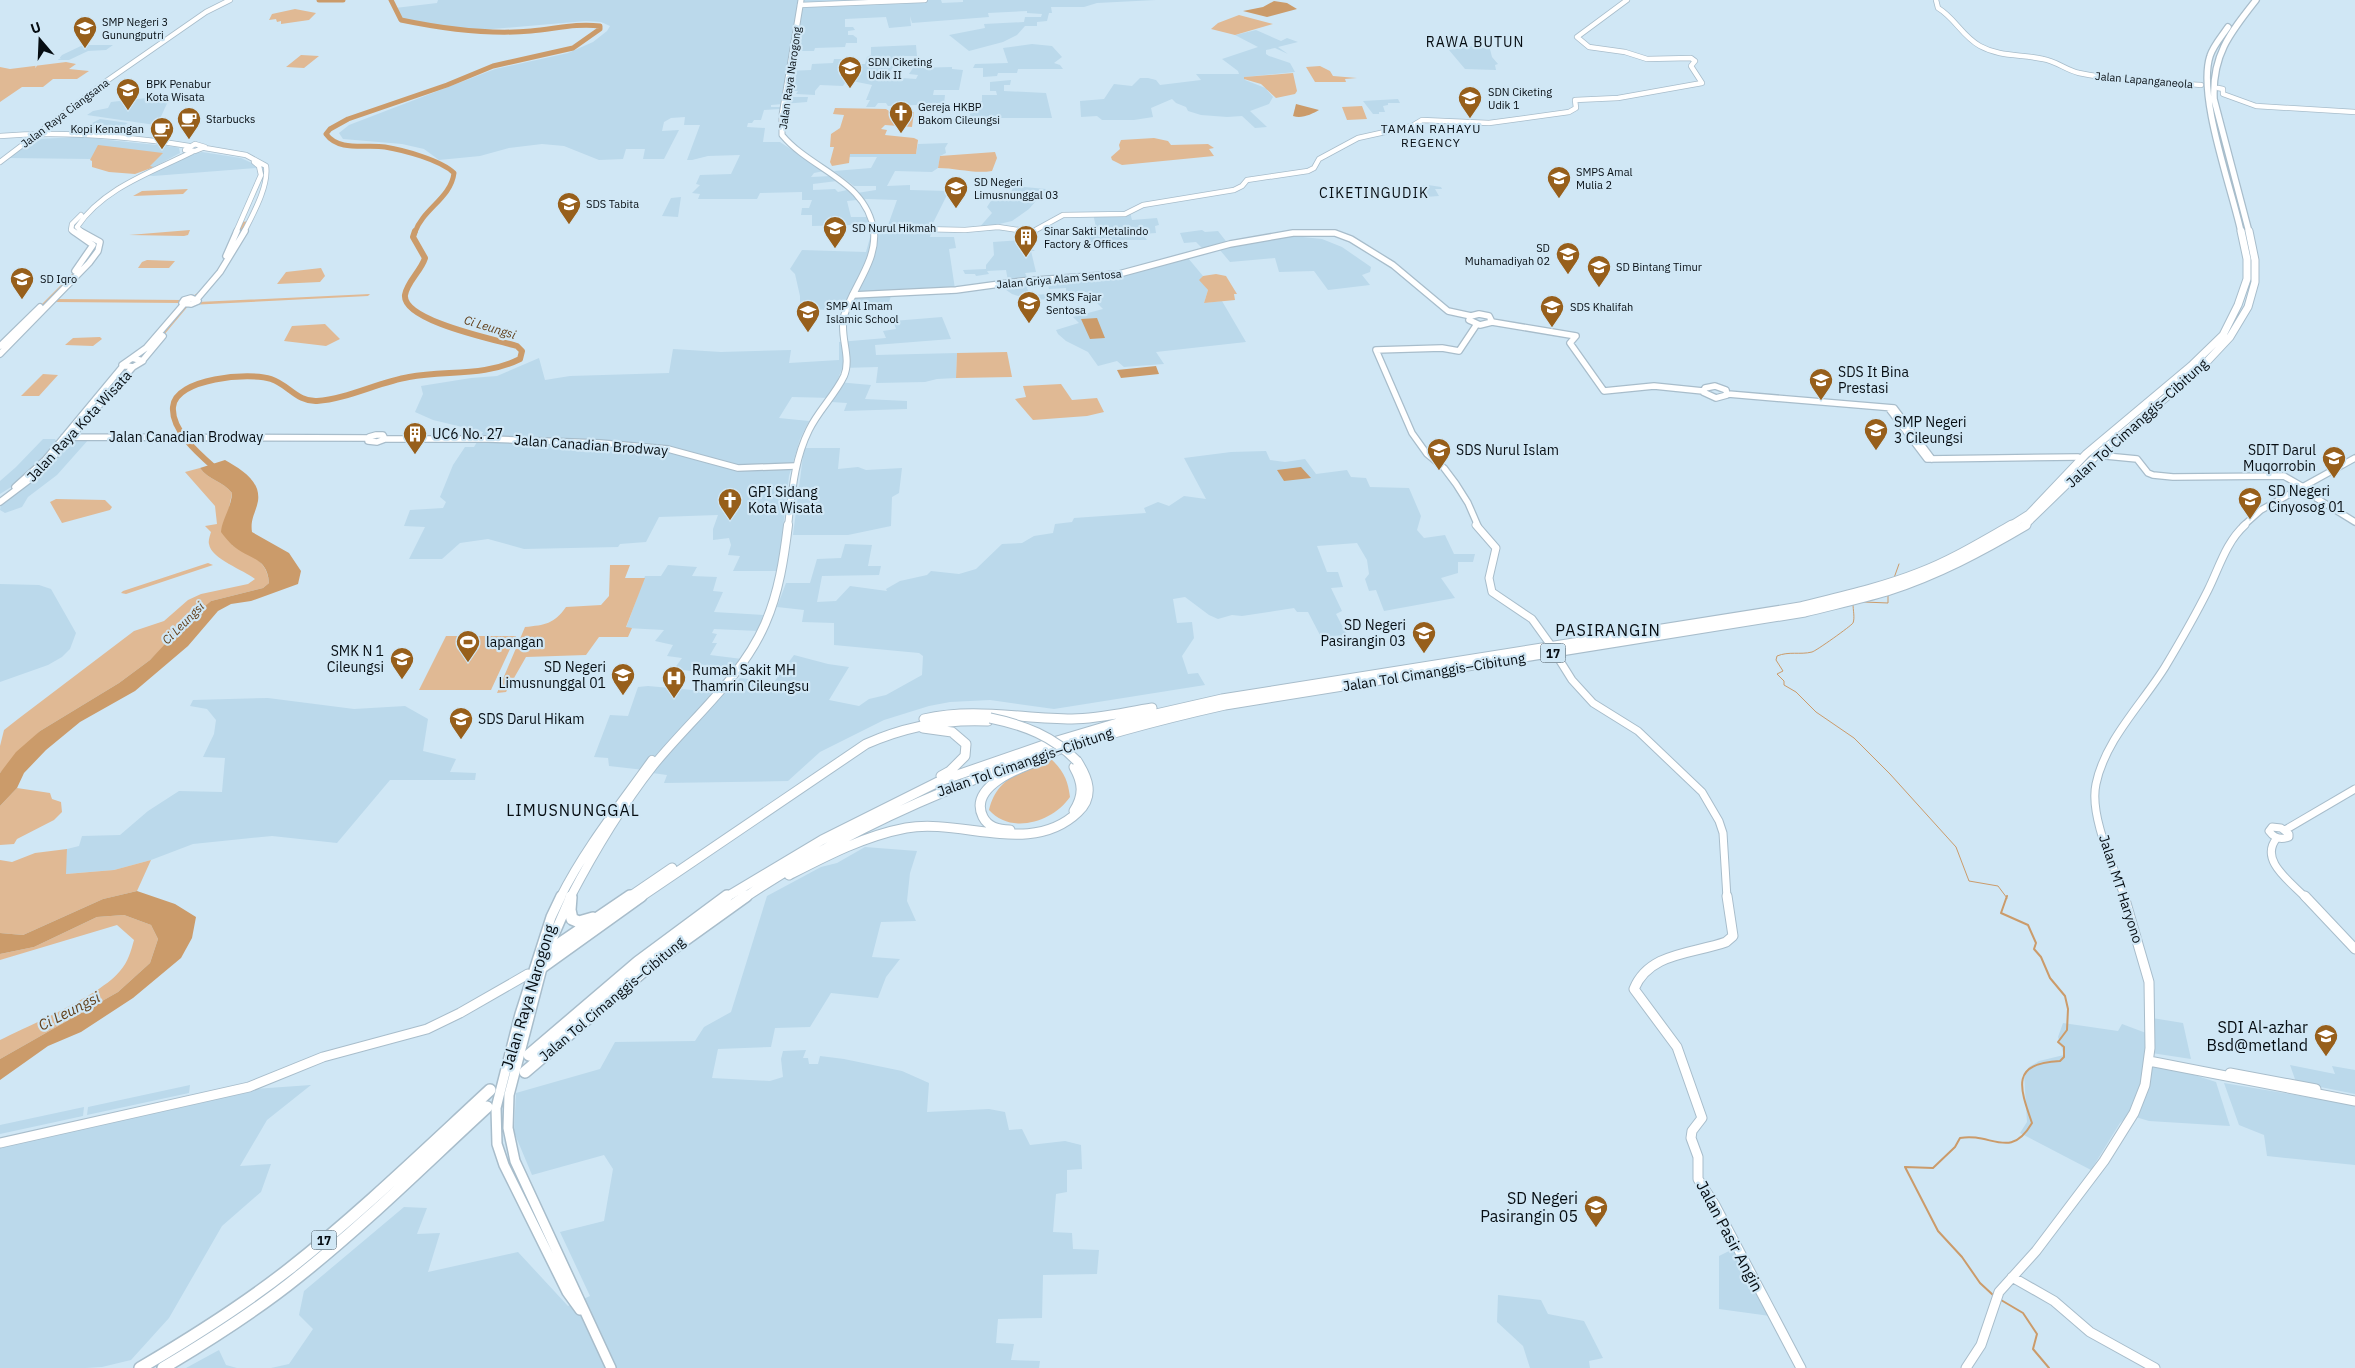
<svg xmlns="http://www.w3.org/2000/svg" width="2355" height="1368" font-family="'IBM Plex Sans',sans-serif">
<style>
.built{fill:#bbd9eb}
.green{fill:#e0b994}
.water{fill:#cb9b6a}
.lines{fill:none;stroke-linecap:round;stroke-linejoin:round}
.stream-far1{stroke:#cb9b6a;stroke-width:1}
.stream{stroke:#cb9b6a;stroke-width:2}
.river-far1{stroke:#cb9b6a;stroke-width:5}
.river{stroke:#cb9b6a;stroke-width:6}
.secondary-far3-casing{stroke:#a8bdcb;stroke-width:6}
.secondary-far2-casing{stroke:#a8bdcb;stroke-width:8}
.secondary-far1-casing{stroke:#a8bdcb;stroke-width:9}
.secondary-casing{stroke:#a8bdcb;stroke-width:11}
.primary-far3-casing{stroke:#a8bdcb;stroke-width:7}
.primary-far2-casing{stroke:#a8bdcb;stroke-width:8}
.primary-far1-casing{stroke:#a8bdcb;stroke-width:10}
.primary-casing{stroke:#a8bdcb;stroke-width:12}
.highway-far3-casing{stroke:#a8bdcb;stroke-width:8}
.highway-far2-casing{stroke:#a8bdcb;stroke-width:9}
.highway-far1-casing{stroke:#a8bdcb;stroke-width:11}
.highway-casing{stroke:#a8bdcb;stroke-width:14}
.secondary-far3{stroke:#fff;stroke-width:4.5}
.secondary-far2{stroke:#fff;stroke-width:5.5}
.secondary-far1{stroke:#fff;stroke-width:7}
.secondary{stroke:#fff;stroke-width:9}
.primary-far3{stroke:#fff;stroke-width:5}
.primary-far2{stroke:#fff;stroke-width:6}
.primary-far1{stroke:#fff;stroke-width:8}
.primary{stroke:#fff;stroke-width:9}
.highway-far3{stroke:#fff;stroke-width:5.5}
.highway-far2{stroke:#fff;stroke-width:7}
.highway-far1{stroke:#fff;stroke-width:9}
.highway{stroke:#fff;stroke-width:11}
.highway-bridge-casing{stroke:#a8bdcb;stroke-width:11;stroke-linecap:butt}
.highway-bridge{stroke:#fff;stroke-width:9}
.labels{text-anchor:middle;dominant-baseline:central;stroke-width:4.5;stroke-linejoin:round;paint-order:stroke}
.far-poi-label{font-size:11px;fill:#060d12;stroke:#d0e7f5;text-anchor:start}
.far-street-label{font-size:11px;fill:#060d12;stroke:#d0e7f5}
.far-neighbourhood-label{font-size:12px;letter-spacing:1px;fill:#060d12;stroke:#d0e7f5}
.far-water-label{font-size:12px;font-style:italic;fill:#62401b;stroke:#d0e7f5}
.shield{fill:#d0e7f5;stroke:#434e56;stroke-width:1}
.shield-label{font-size:12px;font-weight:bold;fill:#060d12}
.far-quarter-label{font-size:14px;letter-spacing:1px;fill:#060d12;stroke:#d0e7f5}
.poi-label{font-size:14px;fill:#060d12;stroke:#d0e7f5;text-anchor:start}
.street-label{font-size:14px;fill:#060d12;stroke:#d0e7f5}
.water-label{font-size:15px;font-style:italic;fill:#62401b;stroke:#d0e7f5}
.quarter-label{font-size:16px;letter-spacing:1px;fill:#060d12;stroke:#d0e7f5}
.near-street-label{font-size:16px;fill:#060d12;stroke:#d0e7f5}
.near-poi-label{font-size:16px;fill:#060d12;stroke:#d0e7f5;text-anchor:end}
</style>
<rect width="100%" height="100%" fill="#d0e7f5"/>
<path class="built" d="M438 0H941L942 3 963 2V0H1156L1097 3 1084 7H1051L1052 13H1049L1047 21 1037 22V26H1025L1017 35 1003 42 969 51 949 35 985 28 984 24 1024 22 1025 17H1041L1042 14 1027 13V11L988 13 989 17 912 23 910 16 911 26 889 28 886 17 845 19V27H853L855 30 848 31V35H853L857 38V43H846L845 47 815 48 814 51H790L787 71 811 70 812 64 833 63 834 59H854V64H865L867 57 871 55V47L916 45 917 56H903L901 64H895L887 77 916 79 918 75 909 74 913 68 952 67V69L963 70 959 90H934L933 95H945L944 104 888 106 886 103H878L875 107H866L870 100H866L872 85 847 80 843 86 820 85 815 91V95L796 94 798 91H789L788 94H793V97H808L807 102 771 105V107H780V109L764 110 761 120H754L752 123H748L747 127 765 128 763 142H780L824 171 814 173 811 177 831 176 837 181 813 184V190L835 189 838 192 847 190 851 194 876 190V186H854L834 171 871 168 877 157H849V154H916L918 144 948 143 945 148 946 153 940 156 938 168 932 172 895 171 887 186 910 185V190L949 191 930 229 932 230 930 237H954L956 248 949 249 955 289 892 293 889 302 850 304 848 309 812 310H800V296L795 274 790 269 802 250 866 252 871 234H891L894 228H887L897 200 867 199 847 201 851 217H867L870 222 851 225 812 226V215H801L802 208H809L812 200H802V192L760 193 757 199H698L700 194 692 193 700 185 696 184 700 175 731 174 740 155 708 156 692 160H687L700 125H684L685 117 671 118 664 122 662 131 679 130 664 159H643L645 149H626L623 159 599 160 564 146 542 144 509 148 480 156 439 160 424 149 402 144 343 139 339 133 349 125 495 69 568 53 593 42 607 31 610 26 601 22 586 21 469 31 440 28 401 20 395 8 437 3Z
M1256 30 1281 41 1287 38 1298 42 1278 47 1288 54 1275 48 1266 50V54L1269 56 1290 63 1295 72 1244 77 1245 80 1268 89 1267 90 1273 97 1269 104 1250 111 1267 127 1255 128 1242 116 1227 117 1201 115 1188 111 1186 107 1176 103 1172 99 1151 108 1153 117 1134 120H1102L1097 116 1081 117 1080 101 1104 99 1114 84 1132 86 1140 78H1148L1156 80 1160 85 1201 80 1196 74H1239L1238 71 1222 59 1258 47 1235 35Z
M1032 44 1052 46 1062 57 1054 63 1060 65 1063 69H1018L1017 73H998L997 76 983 77V68H973L975 64 1008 63 1003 48Z
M83 45H113L106 50 88 51 69 60H58L62 55Z
M1473 46 1490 49 1492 57 1498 64 1495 65 1496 70 1465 69 1449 50Z
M1011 80 1010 85H1004V91L1046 93 1052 118H969L974 101H982V95H997L996 91H990V82Z
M155 97H170L158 123 155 125 87 115 93 111 108 108 111 102Z
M1398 99 1400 103H1388V105L1383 106 1385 112H1379V114H1373L1363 101Z
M100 119 128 123 107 134 75 132Z
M80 137 176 147 179 148 180 153 154 167 149 166 162 153 91 159 8 158 36 139Z
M202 152 241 158 254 164 257 168 153 176 146 175 191 154Z
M1428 185 1441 187 1442 189H1435L1439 196 1411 198 1403 191H1397L1399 187Z
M1014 186 1046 189 1029 209 1012 221 978 229 992 213 987 207 994 196H1009Z
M681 197 678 217 662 216 671 198Z
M1130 212 1132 220 1157 218 1159 225 1155 226 1156 233 1142 234 1147 240H1101L1100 242 1089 243 1087 229 1096 228 1093 213Z
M1202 230 1205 232 1218 231 1229 245 1283 235 1322 239 1342 247 1371 267 1370 272 1362 275 1370 285 1328 290 1314 271 1279 272 1275 258 1230 262 1219 249 1206 252 1196 242 1184 243 1180 233Z
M1020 240 1035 251H1031L1036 272 1025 273 1029 281 1119 276 1188 258 1203 276 1200 280 1208 290 1204 303 1222 301 1246 342 1156 352 1164 364 1124 367 1117 361 1098 366 1088 352 1066 341 1058 334 1056 330 1079 323 1073 317 1103 309 1086 292 1066 293V288L1049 289 1048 286 1027 288 1030 295 1051 294 1053 296 1051 299 1031 300 1012 294 996 283 1008 281 1006 270 987 271 989 274 976 276 975 274H965L963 270 986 269V265L994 255 993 242Z
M942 317 951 339 875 345 876 355 957 353 956 378 937 379 925 382 876 383 878 367 842 368 837 382 871 385 865 399 907 401V409L844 411 847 403 831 402 833 398 792 397 779 418 809 421 800 439 789 476 778 571H733L740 556 728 555 731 545 729 538 713 540V529L718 515 659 517 646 542 620 544 618 547 524 549 488 539 460 543 442 559H409L425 527 404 526 410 510 443 508 446 502 440 497 453 465 465 447H474L483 432 433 420 415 412 423 394 421 386 471 378 497 376 539 358 545 380 570 376 669 373 673 349 721 352 791 350 789 363 839 360V342L886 338 883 331 896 329 893 321Z
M43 439H55L57 442 19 482 0 494V481L16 467Z
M78 439H89L57 475 28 497 22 507 5 513 0 510 1 504 69 442Z
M804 448H840L838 469 858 467 866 470 902 468 899 493 892 497 891 526 848 535H793Z
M1266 451 1270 460 1285 462 1305 459 1316 474 1347 470 1351 477 1366 478 1370 487 1409 488 1421 516 1417 530 1424 538 1445 535 1454 554H1475L1473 562H1458V573L1441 578 1455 598 1384 611 1376 590 1369 591 1365 579 1369 574 1367 560 1357 543 1317 546 1327 572H1338L1343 587 1331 588 1342 611 1336 614 1347 635 1321 637 1308 612H1297L1294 608 1242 616 1232 615 1218 619 1209 615 1185 597 1173 599 1177 623 1192 622 1194 638 1182 656 1188 674 1198 673 1205 685 1054 709 990 700 950 702 929 706 884 720 820 752 788 781 664 783 667 775 652 773 653 771 609 766 608 758 594 757 610 715 628 716 638 687 648 686 726 693 740 678 774 682 794 655 828 664 849 667 829 700 859 706 869 699 886 695 922 675 923 656 919 653 834 645V623L802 622 804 610 777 607 786 583H810L817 559 841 558 845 544 872 545 868 566H881L879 575 822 576 817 602 836 601 850 586 887 591 886 589 900 581 927 575 931 571 959 574 976 569 1002 544 1022 543 1034 536 1053 533 1055 524 1072 522 1074 518 1146 513 1144 508 1158 502 1169 506 1184 496 1206 499 1184 458 1231 452Z
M668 565 697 567 692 576 717 577 713 591 723 592 714 612 764 615 758 631 714 629 712 633 717 634 712 643H717L710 655 742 659 733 671 704 667 700 672 674 669 682 658 667 656 673 645 655 641 664 630 626 628 645 576H661Z
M0 584 39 585 51 589 76 633 70 649 62 657 48 665 0 682Z
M268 698 354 709 405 706 428 719 423 751 456 759 450 772 476 773 475 780H390L337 843 272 836 193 844 151 860 114 870 65 874 67 849 79 846 82 836 120 835 148 811 179 791 222 792 225 758 203 757 214 734 216 720 207 709 190 706 193 700Z
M865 847 917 851 910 873 907 901 916 921 881 922 872 957 900 959 886 977 878 998 831 993 810 1027 775 1028 771 1047 718 1049 712 1078 770 1081 783 1077 781 1059 783 1051 806 1050 803 1058H808L809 1064H818L820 1056 844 1059 902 1071 929 1083 927 1112 989 1109 1005 1112 1009 1130 1022 1129 1030 1145 1065 1141 1081 1145 1082 1169 1067 1170V1192L1056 1194 1053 1232 1072 1233 1073 1249 1099 1250 1097 1274 1043 1275 1042 1318 998 1319 996 1343 1014 1344 1011 1360 1040 1361 1039 1368H271L289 1364 313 1329 299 1315 304 1291 404 1207 427 1208 417 1234 440 1233 428 1272 518 1252 568 1306 590 1296 560 1232 604 1221 613 1169 604 1155 532 1175 514 1132 516 1093 600 1069 615 1042 695 1041 704 1027 731 1012 767 896 821 867 837 863Z
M2146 1017 2183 1023 2191 1059 2145 1052 2144 1063 2179 1070 2216 1082 2230 1126 2149 1121 2129 1115 2120 1123 2091 1170 2020 1133 2027 1122 2024 1074 2029 1067 2039 1061 2064 1055 2058 1037 2063 1023 2118 1031 2122 1024 2146 1033Z
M2290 1065 2335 1074 2332 1066 2355 1070V1094L2296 1082Z
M2224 1083 2355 1105V1165L2267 1156 2264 1135 2239 1125Z
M190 1085 189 1093 87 1115 88 1107Z
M311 1085 267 1120 240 1166 271 1164 261 1192 222 1226 169 1318 131 1360 102 1367 86 1368H0V1146L30 1141 253 1089Z
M84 1107 83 1116 0 1134V1125Z
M1735 1248 1770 1316 1719 1309V1256Z
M1498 1295 1541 1300 1548 1314 1584 1321 1603 1358 1589 1361 1590 1368H1530L1523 1346 1497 1322Z
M219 1350 226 1365 237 1368H186Z"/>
<path class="green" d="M295 9 316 13 309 20 281 24V21L277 22 276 19 269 20 272 14Z
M1239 15 1273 24 1235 35 1211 29 1218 23Z
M301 55 319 56 304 68 286 67Z
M66 62 76 64 69 69 89 71 77 79H53L43 87H22L0 102V67L10 69Z
M1320 66 1330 71 1333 76 1357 78 1345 79 1346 82H1315L1306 67Z
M1293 73 1297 91 1295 94 1276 98 1261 84 1244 79V77Z
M1362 106 1367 119 1347 120 1342 107Z
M835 108 886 109 889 111 914 112 912 127 885 125 881 129 887 130 885 135 914 138 918 140 916 154H850L849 163 832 166 830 162 834 147H830L831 134 840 128 844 115 833 114Z
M1154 138 1168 141 1171 145 1208 144 1214 148 1209 149 1214 156 1122 165 1112 160 1111 157 1120 149 1119 145 1121 140Z
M98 145 163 153 150 166 154 167 135 174 109 172 92 167V161L90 160Z
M995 152 997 158 992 171C974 174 956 168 938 168L940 156Z
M119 185H121L98 203 77 224 78 232 101 245 54 299 184 300C211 293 231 246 242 222L249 221 236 249 198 302 370 294 368 296 189 305 143 360 132 358 140 354 182 303 51 302 0 358V346L76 270 96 244 74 230V224L96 203Z
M188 189 183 194 133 196 142 191Z
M190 230 188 235 184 236 129 235Z
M147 260 175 261 169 268H138L142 262Z
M321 268 325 276 320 282 277 284 286 272Z
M1216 274 1226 276 1237 294H1234L1235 300 1204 303 1208 290 1199 280 1203 276Z
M325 324 340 339 326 346 284 341 292 326Z
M100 337 102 339 93 346 65 345 73 338Z
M1007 352 1012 377 956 378 957 353Z
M43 374 58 375 39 396H21Z
M1061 384 1072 400 1097 398 1104 412 1087 416 1033 420 1015 399 1026 397 1023 386Z
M200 468C208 480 223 481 232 493L228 513 232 545C250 556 267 559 269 583L263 588 211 601 150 660 119 683 40 731 0 773V746L4 730 18 719 134 631 164 621 188 600 201 594 248 584 255 579C244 570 211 559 209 544 208 541 210 535 211 532L205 526 217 524 215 506 185 472Z
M56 499 105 500 112 507 110 510 62 523 50 502Z
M208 563 213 565 126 594 121 593 123 591Z
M610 565H630L625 578H645L626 627 632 628 628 637H599L586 655 526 657 506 692 497 693 525 627C545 625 554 624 566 607L601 605 609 596Z
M446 636H516L491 690H419Z
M1051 759C1064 771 1068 781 1070 797 1053 822 1011 835 989 810 997 776 1023 772 1051 759Z
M17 788 50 793 52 799 61 802 62 812 54 820 17 839 14 844 0 845V806Z
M67 849 66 874 114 870 151 860 137 891 103 899 23 935 0 933V860L12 862 35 853Z
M124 915 151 925 158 939 150 963 118 992 0 1059V1040C30 1025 101 995 120 971 128 962 131 951 134 940L117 925 0 960V954L34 947 97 917Z"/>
<path class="water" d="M1274 1 1287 3 1297 9 1267 17 1243 11 1263 7Z
M1296 104 1319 110C1312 114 1302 119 1293 116Z
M1097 318 1105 338 1090 339 1081 319Z
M1156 366 1159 374 1121 378 1117 370Z
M225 460C240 469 261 480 258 501 256 512 250 519 252 532L289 553 301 571 298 584 251 601 231 604 218 611 188 646 135 691 80 722 46 750 24 773 17 788 0 806V773L16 752 40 731 119 683 150 660 182 626 211 601 263 588 269 583C267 556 249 560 232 545 228 541 224 536 221 532 222 519 231 509 232 493 223 481 208 480 200 468Z
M1301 467 1311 478 1284 481 1277 470Z
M137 891 175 904 196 917 192 938 181 958 133 998 81 1032 48 1046 0 1080V1059L118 992 150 963 158 939 151 925 124 915 97 917 34 947 0 954V933L23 935 103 899Z"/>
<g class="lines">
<path class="stream-far1" d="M1894 578 1899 564
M1864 602 1888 603V595
M1853 604C1853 610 1855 618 1853 623 1851 626 1816 651 1812 652 1800 655 1789 651 1777 656L1776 660 1783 671 1777 674 1784 681V685L1796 692 1816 712 1854 738 1890 774 1956 847 1969 881 1998 886 2007 898"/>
<path class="stream" d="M1993 1295 1980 1283 1962 1257 1938 1231 1905 1167 1933 1168 1955 1147 1960 1138C1991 1132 2010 1161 2032 1123 2019 1086 2011 1063 2060 1061L2064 1057V1047L2058 1042 2067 1030 2068 1009 2065 996 2050 978 2041 957 2034 949 2036 943 2028 925 2001 913 2007 896
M2001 1300 2023 1313 2037 1334 2033 1349 2049 1368"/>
<path class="river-far1" d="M319 0H343
M391 0 401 20C444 29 487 35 531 31 555 29 576 23 600 26V29L573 48 493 66 447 85 348 119 330 129 326 134C339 152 366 144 385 147 403 150 441 160 454 173 451 198 423 209 415 232"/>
<path class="river" d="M217 470C200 455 171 431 173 407 175 378 250 372 271 379 289 385 297 402 317 401 347 399 379 382 409 377 447 370 484 377 520 359L522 351 517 346C497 340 402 321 405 295 407 282 421 271 425 258L413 237 415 231"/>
<g class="secondary-far3-casing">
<path id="secondary-far3" d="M1936 0 1938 8C1955 18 1962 36 1980 46 2000 57 2021 54 2043 59 2056 61 2066 70 2079 73 2118 81 2161 82 2201 85
M800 5 925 0
M2218 88 2223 89V94L2256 106 2355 112
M0 136C64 131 126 136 189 146
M195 144 205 147 195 151 185 150Z
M205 148 246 155 266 166C269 186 253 214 244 232
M0 162 108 80 206 12 230 0
M874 228 965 230 998 227 1032 232 1063 215 1125 214 1143 205 1234 190 1242 186 1247 180 1308 171 1314 168 1319 159 1358 138 1412 126 1422 120 1489 123 1569 112 1576 108 1575 100 1618 98 1702 83 1691 66 1695 61 1691 58 1647 59 1625 52 1589 47 1577 37 1627 0
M74 232 71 230 72 224 81 215
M82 232 77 227C103 188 152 172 192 152
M236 232 261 175 259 166 254 162"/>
</g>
<g class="secondary-far2-casing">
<path id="secondary-far2" d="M73 231 93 245
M1026 231H1034
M226 256 237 231
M75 271 93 245
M853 295 956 290 1022 281 1119 274 1230 244 1293 233H1335L1351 239 1393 265 1448 311 1471 316
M191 298 198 301 191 304 182 303 184 300Z
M197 299 220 272 245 231
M1479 314 1489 316 1492 322 1480 325 1469 320 1471 316Z
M1492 322 1576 336 1570 343 1604 391 1654 386 1703 391
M1477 324 1459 351 1442 348 1376 350 1412 433 1427 454 1444 468 1456 484 1468 503 1478 526
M0 346 40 307
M0 354 89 263 98 251 100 242 80 231
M132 358 146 348 184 304
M132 358 143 361 133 367 122 365Z
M143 360 163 336
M1715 386 1726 390 1727 395 1716 398 1703 392 1705 388Z
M1728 394 1894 408 1932 459
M1890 410 1927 459 2078 457
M376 435H383L385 439 377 442 368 441 369 437Z
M64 437 368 438
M385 439H488L600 443 668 449 738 468 795 466
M2106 456 2137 459 2148 473 2153 475 2173 477 2284 476 2303 487
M15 487 45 460 123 366
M2300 488 2355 522
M0 502 41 471 133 367
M2243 526 2261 510 2355 458"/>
</g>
<g class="secondary-far1-casing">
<path id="secondary-far1" d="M1476 525 1496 548 1489 578 1492 592 1532 619 1550 644
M1557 656 1572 680 1593 703 1638 731 1702 792 1719 821 1723 833 1727 898
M2272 827 2281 828 2289 834V837C2281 840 2274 838 2269 831Z
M2285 830 2355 789
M2277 838C2258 860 2291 882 2306 898
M2125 898C2114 867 2089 816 2096 784 2105 740 2142 704 2165 667 2180 642 2195 616 2208 590 2219 568 2226 542 2245 525"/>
</g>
<g class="secondary-casing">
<path id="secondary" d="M1727 896 1733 936 1726 942C1693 954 1649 952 1634 989L1677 1047 1702 1118 1692 1131 1691 1138 1698 1157V1179L1715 1205 1801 1368
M2305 896 2355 949
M2149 1061 2355 1101
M2230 1073 2316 1089
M0 1143 249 1087 323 1057 427 1029 460 1013 528 974
M2012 1277 2054 1301 2090 1332 2155 1368
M1966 1368 1981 1345 1999 1292 2036 1251 2104 1161 2134 1113 2145 1085 2150 1048 2149 982 2124 896"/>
</g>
<g class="primary-far3-casing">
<path id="primary-far3" d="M801 0 782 115V135C812 171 867 180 874 232"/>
</g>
<g class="primary-far2-casing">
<path id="primary-far2" d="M788 526C792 493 794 460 809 430 818 411 835 395 844 376 852 357 839 336 844 316 852 288 877 262 874 231"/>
</g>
<g class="primary-far1-casing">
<path id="primary-far1" d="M560 898C585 848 620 805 652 760
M570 898C594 852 621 807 653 766 690 720 741 679 765 624 779 592 784 558 788 525"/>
</g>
<g class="primary-casing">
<path id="primary" d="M561 896 551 917 520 1014 496 1108 497 1144 504 1165 567 1292 580 1310
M547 951 571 896
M543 964 509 1095 508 1128 515 1161 611 1368"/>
</g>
<g class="highway-far3-casing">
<path id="highway-far3" d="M2228 27C2222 36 2213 46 2210 56 2197 96 2232 189 2241 232
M2249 232 2214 99C2212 55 2230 33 2256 0"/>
</g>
<g class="highway-far2-casing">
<path id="highway-far2" d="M2010 526 2029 514 2086 454 2191 366 2223 335 2238 305 2247 279V259L2241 231
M2024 526 2097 455 2200 369 2230 337 2248 307 2255 282V260L2249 231"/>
</g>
<g class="highway-far1-casing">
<path id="highway-far1" d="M924 719C974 707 1022 719 1072 719 1099 719 1126 712 1152 708
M923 728 952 732 966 744 965 756 950 771 941 776
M1074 767C1083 783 1084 795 1074 811
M1010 830C1000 830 988 827 983 817 967 785 1024 766 1046 758
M789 875C826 856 864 836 906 828 962 818 1031 857 1078 812 1095 796 1088 778 1077 761
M628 898 672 868
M639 898 866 744C906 726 945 719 988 721
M725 898 822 840 940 781 1047 744 1121 722 1222 699 1800 607C1840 597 1881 588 1919 573 1951 561 1982 542 2012 525
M744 898C890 800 1055 743 1225 705L1805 612C1832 605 1860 599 1887 591 1937 575 1982 551 2026 525"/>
</g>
<g class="highway-casing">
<path id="highway" d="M571 897 570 910 572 919 579 922 593 918
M546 953 630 896
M542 967 641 896
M529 1055 638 962 727 896
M525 1072 654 962 746 896
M140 1368C191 1338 242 1306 289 1269 359 1214 424 1151 490 1090
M163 1368C210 1340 256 1311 298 1277 365 1224 425 1164 487 1107"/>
</g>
<use href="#secondary-far3" class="secondary-far3"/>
<use href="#secondary-far2" class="secondary-far2"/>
<use href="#secondary-far1" class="secondary-far1"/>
<use href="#secondary" class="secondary"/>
<use href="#primary-far3" class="primary-far3"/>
<use href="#primary-far2" class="primary-far2"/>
<use href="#primary-far1" class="primary-far1"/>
<use href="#primary" class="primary"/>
<use href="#highway-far3" class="highway-far3"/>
<use href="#highway-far2" class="highway-far2"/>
<use href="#highway-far1" class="highway-far1"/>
<use href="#highway" class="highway"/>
<g class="highway-bridge-casing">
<path id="highway-bridge" d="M990 718C1024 725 1053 736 1077 761"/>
</g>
<use href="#highway-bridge" class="highway-bridge"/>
</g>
<defs>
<g id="school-pin" transform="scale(1.25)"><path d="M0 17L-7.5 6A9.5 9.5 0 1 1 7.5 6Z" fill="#975f1b" stroke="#d0e7f5"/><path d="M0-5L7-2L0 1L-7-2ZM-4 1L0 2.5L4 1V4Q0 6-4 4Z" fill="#fff"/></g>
<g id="church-pin" transform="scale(1.25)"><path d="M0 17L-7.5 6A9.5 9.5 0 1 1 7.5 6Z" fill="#975f1b" stroke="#d0e7f5"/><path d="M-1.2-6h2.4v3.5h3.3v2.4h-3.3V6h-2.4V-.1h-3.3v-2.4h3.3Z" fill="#fff"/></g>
<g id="cafe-pin" transform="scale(1.25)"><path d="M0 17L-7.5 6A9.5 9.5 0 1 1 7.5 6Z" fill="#975f1b" stroke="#d0e7f5"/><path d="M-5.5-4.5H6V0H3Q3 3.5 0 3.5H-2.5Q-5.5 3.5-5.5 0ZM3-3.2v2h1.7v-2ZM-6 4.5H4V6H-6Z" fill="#fff"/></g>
<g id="building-pin" transform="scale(1.25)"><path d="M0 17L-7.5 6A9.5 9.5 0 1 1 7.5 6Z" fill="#975f1b" stroke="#d0e7f5"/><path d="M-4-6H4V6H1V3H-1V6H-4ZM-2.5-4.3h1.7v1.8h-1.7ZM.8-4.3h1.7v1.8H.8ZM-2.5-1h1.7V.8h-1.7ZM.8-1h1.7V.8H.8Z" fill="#fff"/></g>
<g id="stadium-pin" transform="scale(1.25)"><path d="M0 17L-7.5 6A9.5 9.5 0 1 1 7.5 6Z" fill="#975f1b" stroke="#d0e7f5"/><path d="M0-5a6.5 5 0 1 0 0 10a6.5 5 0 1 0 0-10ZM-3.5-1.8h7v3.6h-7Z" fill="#fff"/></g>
<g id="hospital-pin" transform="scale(1.25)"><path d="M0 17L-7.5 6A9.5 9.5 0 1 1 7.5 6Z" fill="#975f1b" stroke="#d0e7f5"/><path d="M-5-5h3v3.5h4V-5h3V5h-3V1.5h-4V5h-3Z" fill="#fff"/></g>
</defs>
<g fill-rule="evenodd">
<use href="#school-pin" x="85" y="28"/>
<use href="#school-pin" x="850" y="68"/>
<use href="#school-pin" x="128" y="90"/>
<use href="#school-pin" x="1470" y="98"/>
<use href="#church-pin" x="901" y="113"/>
<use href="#cafe-pin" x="189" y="119"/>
<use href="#cafe-pin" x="162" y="129"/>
<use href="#school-pin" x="1559" y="178"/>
<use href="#school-pin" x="956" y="188"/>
<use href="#school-pin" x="569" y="204"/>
<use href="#school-pin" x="835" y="228"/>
<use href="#building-pin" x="1026" y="237"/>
<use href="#school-pin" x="1568" y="254"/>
<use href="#school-pin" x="1599" y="267"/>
<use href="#school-pin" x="22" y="279"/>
<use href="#school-pin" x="1029" y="303"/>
<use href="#school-pin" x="1552" y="307"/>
<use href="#school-pin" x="808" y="312"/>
<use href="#school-pin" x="1821" y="380"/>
<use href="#school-pin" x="1876" y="430"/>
<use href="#building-pin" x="415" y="434"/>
<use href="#school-pin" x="1439" y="450"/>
<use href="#school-pin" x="2334" y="458"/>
<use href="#school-pin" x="2250" y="499"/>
<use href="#church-pin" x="730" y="500"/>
<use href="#school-pin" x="1424" y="633"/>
<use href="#stadium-pin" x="468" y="642"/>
<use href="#school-pin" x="402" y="659"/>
<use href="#school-pin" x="623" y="675"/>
<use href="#hospital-pin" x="674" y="678"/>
<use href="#school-pin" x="461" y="719"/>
<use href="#school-pin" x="2326" y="1036"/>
<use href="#school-pin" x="1596" y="1207"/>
</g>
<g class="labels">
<g class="far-poi-label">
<text x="102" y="22">SMP Negeri 3<tspan x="102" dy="13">Gunungputri</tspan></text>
<text x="868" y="62">SDN Ciketing<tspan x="868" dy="13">Udik II</tspan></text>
<text x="146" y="84">BPK Penabur<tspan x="146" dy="13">Kota Wisata</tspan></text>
<text x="1488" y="92">SDN Ciketing<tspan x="1488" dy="13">Udik 1</tspan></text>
<text x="918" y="107">Gereja HKBP<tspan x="918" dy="13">Bakom Cileungsi</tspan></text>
<text x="206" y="119">Starbucks</text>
<text x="144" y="129" text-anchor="end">Kopi Kenangan</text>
<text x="1576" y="172">SMPS Amal<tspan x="1576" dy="13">Mulia 2</tspan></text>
<text x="974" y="182">SD Negeri<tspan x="974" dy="13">Limusnunggal 03</tspan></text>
<text x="586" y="204">SDS Tabita</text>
<text x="852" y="228">SD Nurul Hikmah</text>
<text x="1044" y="231">Sinar Sakti Metalindo<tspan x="1044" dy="13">Factory &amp; Offices</tspan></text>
<text x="1550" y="248" text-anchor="end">SD<tspan x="1550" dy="13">Muhamadiyah 02</tspan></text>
<text x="1616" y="267">SD Bintang Timur</text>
<text x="40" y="279">SD Iqro</text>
<text x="1046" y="297">SMKS Fajar<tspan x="1046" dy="13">Sentosa</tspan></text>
<text x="826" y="306">SMP Al Imam<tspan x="826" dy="13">Islamic School</tspan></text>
<text x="1570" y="307">SDS Khalifah</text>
</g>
<g class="far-street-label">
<text transform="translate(790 78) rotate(-82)">Jalan Raya Narogong</text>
<text transform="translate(2144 80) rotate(5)">Jalan Lapanganeola</text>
<text transform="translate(65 113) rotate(-37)">Jalan Raya Ciangsana</text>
<text transform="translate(1059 279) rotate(-5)">Jalan Griya Alam Sentosa</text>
</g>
<g class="far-neighbourhood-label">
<text x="1431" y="128">TAMAN RAHAYU<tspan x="1431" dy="14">REGENCY</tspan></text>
</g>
<g class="far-water-label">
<text transform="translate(490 327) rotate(17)">Ci Leungsi</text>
<text transform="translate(183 623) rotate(-45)">Ci Leungsi</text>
</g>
<g class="shield">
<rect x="1540.5" y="643.5" width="25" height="19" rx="4"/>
<rect x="311.5" y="1230.5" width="25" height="19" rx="4"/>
</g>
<g class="shield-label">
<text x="1553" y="653">17</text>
<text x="324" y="1240">17</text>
</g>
<g class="far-quarter-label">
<text x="1475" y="42">RAWA BUTUN</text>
<text x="1374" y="193">CIKETINGUDIK</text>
</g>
<g class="poi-label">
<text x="1838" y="372">SDS It Bina<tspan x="1838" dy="16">Prestasi</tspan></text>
<text x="1894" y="422">SMP Negeri<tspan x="1894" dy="16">3 Cileungsi</tspan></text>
<text x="432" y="434">UC6 No. 27</text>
<text x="1456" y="450">SDS Nurul Islam</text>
<text x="2316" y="450" text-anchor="end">SDIT Darul<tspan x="2316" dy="16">Muqorrobin</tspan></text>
<text x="2268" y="491">SD Negeri<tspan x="2268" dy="16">Cinyosog 01</tspan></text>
<text x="748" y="492">GPI Sidang<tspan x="748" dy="16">Kota Wisata</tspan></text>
<text x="1406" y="625" text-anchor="end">SD Negeri<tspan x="1406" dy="16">Pasirangin 03</tspan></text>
<text x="486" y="642">lapangan</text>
<text x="384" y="651" text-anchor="end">SMK N 1<tspan x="384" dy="16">Cileungsi</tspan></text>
<text x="606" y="667" text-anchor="end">SD Negeri<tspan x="606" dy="16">Limusnunggal 01</tspan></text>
<text x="692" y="670">Rumah Sakit MH<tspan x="692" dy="16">Thamrin Cileungsu</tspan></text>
<text x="478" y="719">SDS Darul Hikam</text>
</g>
<g class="street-label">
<text transform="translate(2137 423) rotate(-42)">Jalan Tol Cimanggis–Cibitung</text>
<text transform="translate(79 426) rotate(-47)">Jalan Raya Kota Wisata</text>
<text x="186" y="437">Jalan Canadian Brodway</text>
<text transform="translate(591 445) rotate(4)">Jalan Canadian Brodway</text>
<text transform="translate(1434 672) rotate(-9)">Jalan Tol Cimanggis–Cibitung</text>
<text transform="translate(1025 762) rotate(-19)">Jalan Tol Cimanggis–Cibitung</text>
<text transform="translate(2121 889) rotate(72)">Jalan MT Haryono</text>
<text transform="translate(612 999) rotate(-40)">Jalan Tol Cimanggis–Cibitung</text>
</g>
<g class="water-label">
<text transform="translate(69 1011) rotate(-27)">Ci Leungsi</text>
</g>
<g class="quarter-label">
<text x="1608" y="630">PASIRANGIN</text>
<text x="573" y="810">LIMUSNUNGGAL</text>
</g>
<g class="near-street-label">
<text transform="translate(528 997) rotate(-73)">Jalan Raya Narogong</text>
<text transform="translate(1730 1236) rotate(62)">Jalan Pasir Angin</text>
</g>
<g class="near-poi-label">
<text x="2308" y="1027">SDI Al-azhar<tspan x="2308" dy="18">Bsd@metland</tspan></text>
<text x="1578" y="1198">SD Negeri<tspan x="1578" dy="18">Pasirangin 05</tspan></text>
</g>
</g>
<g transform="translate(40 40) rotate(341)" stroke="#d0e7f5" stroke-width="4" paint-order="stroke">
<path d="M0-4L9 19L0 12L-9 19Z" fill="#060d12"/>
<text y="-8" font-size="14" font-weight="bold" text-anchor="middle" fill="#060d12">U</text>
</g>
</svg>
